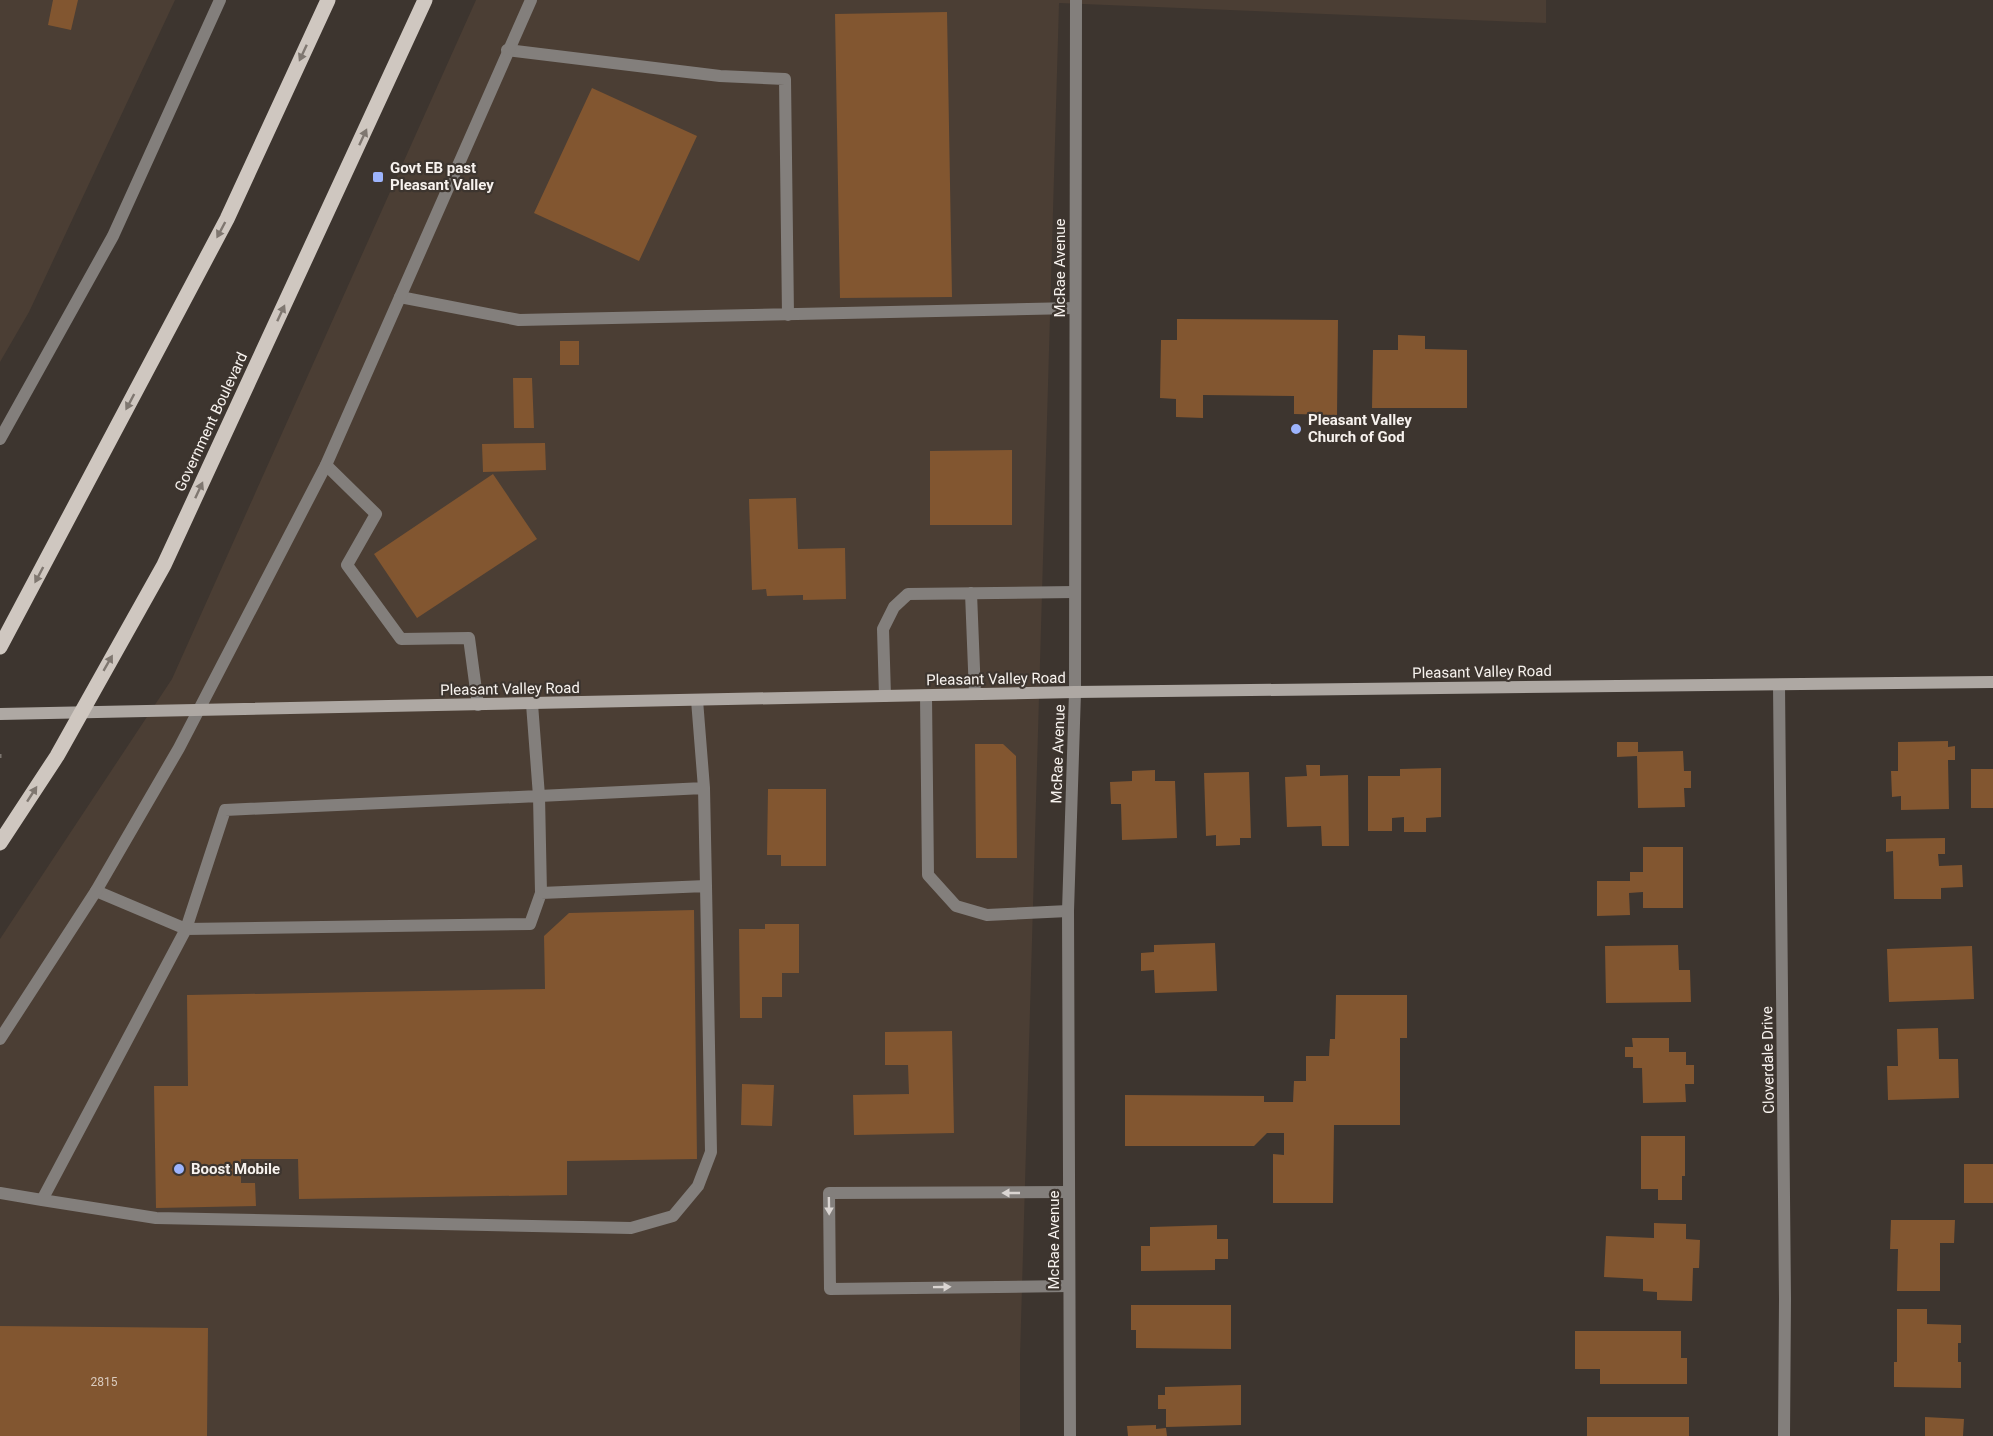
<svg xmlns="http://www.w3.org/2000/svg" width="1993" height="1436" font-family="Roboto,sans-serif">
<style>
.built{fill:#4b3e34}
.building{fill:#825630}
.lines{fill:none;stroke-linecap:round;stroke-linejoin:round}
.path{stroke:#7b746e;stroke-width:4;stroke-dasharray:1.5 4.5;stroke-linecap:butt}
.lane{stroke:#837f7c;stroke-width:12}
.street{stroke:#837f7c;stroke-width:12}
.secondary{stroke:#aea8a3;stroke-width:12}
.primary{stroke:#cfc7c0;stroke-width:15}
.oneway{fill:#7f7770}
.oneway2{fill:#dad5d2}
.poi-dot{fill:#9db4fd;stroke:#3d352f;stroke-width:2}
.labels{text-anchor:middle;dominant-baseline:central;stroke-width:4.5;stroke-linejoin:round;paint-order:stroke}
.number-label{font-size:12px;fill:#dacbbe}
.poi-label{font-size:15px;font-weight:bold;fill:#f7f2ee;stroke:#3d352f;text-anchor:start}
.street-label{font-size:15px;fill:#f7f2ee;stroke:#3d352f}
</style>
<rect width="100%" height="100%" fill="#3d352f"/>
<path class="built" d="M0 0H175L29 312 0 362Z
M476 0H1546V23L1059 3 1020 1357V1436H0V939L172 679Z"/>
<path class="building" d="M53 0H78L71 30 48 25Z
M947 12 952 297 840 298 835 14Z
M592 88 697 136 639 261 534 213Z
M1177 319 1338 320 1337 415 1294 414V396L1203 395V418L1176 417V399L1160 398 1161 340H1177Z
M1398 335 1425 336V349L1467 350V408H1372L1373 350H1398Z
M560 341H579V365H560Z
M513 378H532L534 428H514Z
M545 443 546 470 483 472 482 444Z
M1012 450V525H930V451Z
M493 474 537 539 417 618 374 554Z
M796 498 798 549 845 548 846 599 803 600V595L767 596 766 589 752 590 749 499Z
M1948 741V747L1955 746V760H1948L1949 809 1901 810V796L1892 797 1891 771H1898V742Z
M1617 742H1638V752L1683 751 1684 771H1691V788H1684L1685 807 1638 808 1637 756 1617 757Z
M975 744H1003L1016 756 1017 858H976Z
M1306 765H1320V776L1348 775 1349 846H1322L1321 826 1287 827 1285 777 1307 776Z
M1441 768V817L1426 818V832H1404V817L1392 818V831H1368V776H1400V769Z
M1971 769H1993V808H1971Z
M1155 770V781H1175L1177 838 1122 840 1121 804H1111L1110 782 1132 781V771Z
M1249 772 1251 838H1240V845L1216 846V835L1206 836 1204 773Z
M768 789H826V866H781V855H767Z
M1945 838V854H1938L1939 866 1962 865 1963 887 1941 888V899H1894L1893 851 1886 852V839Z
M1643 847H1683V908H1643V892L1629 893 1630 915 1597 916V881H1630V872H1643Z
M694 910 697 1159 567 1161V1195L299 1199 298 1159H241V1183H255L256 1206 156 1208 154 1086H188L187 995 545 989 544 936 569 913Z
M765 924H799V973H782V997H762V1018H740L739 929H765Z
M1215 943 1217 991 1155 993 1154 970 1141 971V953L1154 952V945Z
M1678 945 1679 970H1690L1691 1002 1606 1003 1605 946Z
M1972 946 1974 999 1889 1002 1887 949Z
M1336 995H1407V1038H1400V1125H1334L1333 1203H1273V1154L1284 1155V1133H1267L1254 1146H1125V1095L1264 1096V1102H1293L1294 1081H1306V1056H1329L1330 1039H1335Z
M1938 1028 1939 1059H1958L1959 1098 1888 1100 1887 1066H1898L1897 1029Z
M952 1031 954 1133 854 1135 853 1095 909 1094 908 1065H885V1032Z
M1632 1038H1669V1052H1686V1065H1694V1084H1685L1686 1102 1643 1103 1642 1068H1633V1057H1625V1047H1633Z
M742 1084 774 1085 772 1126 741 1125Z
M1641 1136H1685V1176H1682V1200H1658V1189H1641Z
M1964 1164H1993V1203H1964Z
M1891 1220H1955L1954 1243H1940V1291H1897L1898 1249H1890Z
M1654 1223 1686 1224V1239L1700 1240 1699 1268H1693L1692 1301 1657 1300V1292L1643 1291V1279L1604 1277 1606 1236 1654 1238Z
M1217 1225V1239H1228V1259H1215V1270L1141 1271V1246H1150V1227Z
M1131 1305H1231V1349L1136 1348V1330H1131Z
M1897 1309H1927V1324L1961 1325V1343H1958V1362H1961V1388L1894 1387V1362H1897Z
M0 1326 208 1328 207 1436H0Z
M1575 1331H1681V1358H1687V1384H1600V1369H1575Z
M1241 1385V1425L1166 1427V1409H1158V1395H1165V1387Z
M1587 1417H1689V1436H1587Z
M1925 1417 1964 1419 1963 1436H1925Z
M1156 1425V1429L1166 1428 1167 1436H1128L1127 1426Z"/>
<g class="lines">
<path class="path" d="M0 756H6"/>
<path class="lane" d="M507 50 720 76 785 79 788 315
M400 297 519 320 1074 308
M326 465 376 514 347 565 401 639 469 638 478 705
M971 593 975 694
M885 696 883 629 894 607 908 594 1075 592
M926 696 928 875 956 906 987 915 1068 911
M532 704 539 796 704 788
M96 891 186 929 225 810 539 796 541 893
M1069 1192 829 1193 830 1289 1069 1286
M0 1193 42 1200 186 929 530 924 541 893 706 886 704 788 697 700
M42 1200 156 1218 631 1228 673 1216 698 1186 711 1152 706 886"/>
<path class="street" d="M0 439 113 236 220 0
M1779 685 1785 1299 1784 1436
M0 1039 96 891 179 748 326 465 531 0
M1070 1436 1068 911 1075 692 1076 0"/>
<path class="secondary" d="M0 714 1075 692 1993 682"/>
<path class="primary" d="M0 647 227 219 328 0
M0 843 57 756 164 565 425 0"/>
</g>
<defs><path id="oneway-solid" d="M-6-.8H1V-3.2L6.5 0L1 3.2V.8H-6Z" transform="scale(1.5)"/></defs>
<g class="oneway">
<use href="#oneway-solid" transform="translate(303 53) rotate(115)"/>
<use href="#oneway-solid" transform="translate(363 137) rotate(-65)"/>
<use href="#oneway-solid" transform="translate(221 230) rotate(118)"/>
<use href="#oneway-solid" transform="translate(281 313) rotate(-65)"/>
<use href="#oneway-solid" transform="translate(130 402) rotate(118)"/>
<use href="#oneway-solid" transform="translate(199 490) rotate(-65)"/>
<use href="#oneway-solid" transform="translate(39 575) rotate(118)"/>
<use href="#oneway-solid" transform="translate(108 663) rotate(-60)"/>
<use href="#oneway-solid" transform="translate(32 794) rotate(-57)"/>
</g>
<g class="oneway2">
<use href="#oneway-solid" transform="translate(1011 1193) rotate(180)"/>
<use href="#oneway-solid" transform="translate(829 1206) rotate(89)"/>
<use href="#oneway-solid" transform="translate(942 1287) rotate(-1)"/>
</g>
<g class="poi-dot">
<rect x="372" y="171" width="12" height="12" rx="3"/>
<circle cx="1296" cy="429" r="6"/>
<circle cx="179" cy="1169" r="6"/>
</g>
<g class="labels">
<g class="number-label">
<text x="104" y="1382">2815</text>
</g>
<g class="poi-label">
<text x="390" y="168">Govt EB past<tspan x="390" dy="17">Pleasant Valley</tspan></text>
<text x="1308" y="420">Pleasant Valley<tspan x="1308" dy="17">Church of God</tspan></text>
<text x="191" y="1169">Boost Mobile</text>
</g>
<g class="street-label">
<text transform="translate(1060 268) rotate(-90)">McRae Avenue</text>
<text transform="translate(211 422) rotate(-65)">Government Boulevard</text>
<text transform="translate(1482 672) rotate(-1)">Pleasant Valley Road</text>
<text transform="translate(996 679) rotate(-1)">Pleasant Valley Road</text>
<text transform="translate(510 689) rotate(-1)">Pleasant Valley Road</text>
<text transform="translate(1058 754) rotate(-88)">McRae Avenue</text>
<text transform="translate(1768 1060) rotate(-91)">Cloverdale Drive</text>
<text transform="translate(1054 1240) rotate(-90)">McRae Avenue</text>
</g>
</g>
</svg>
